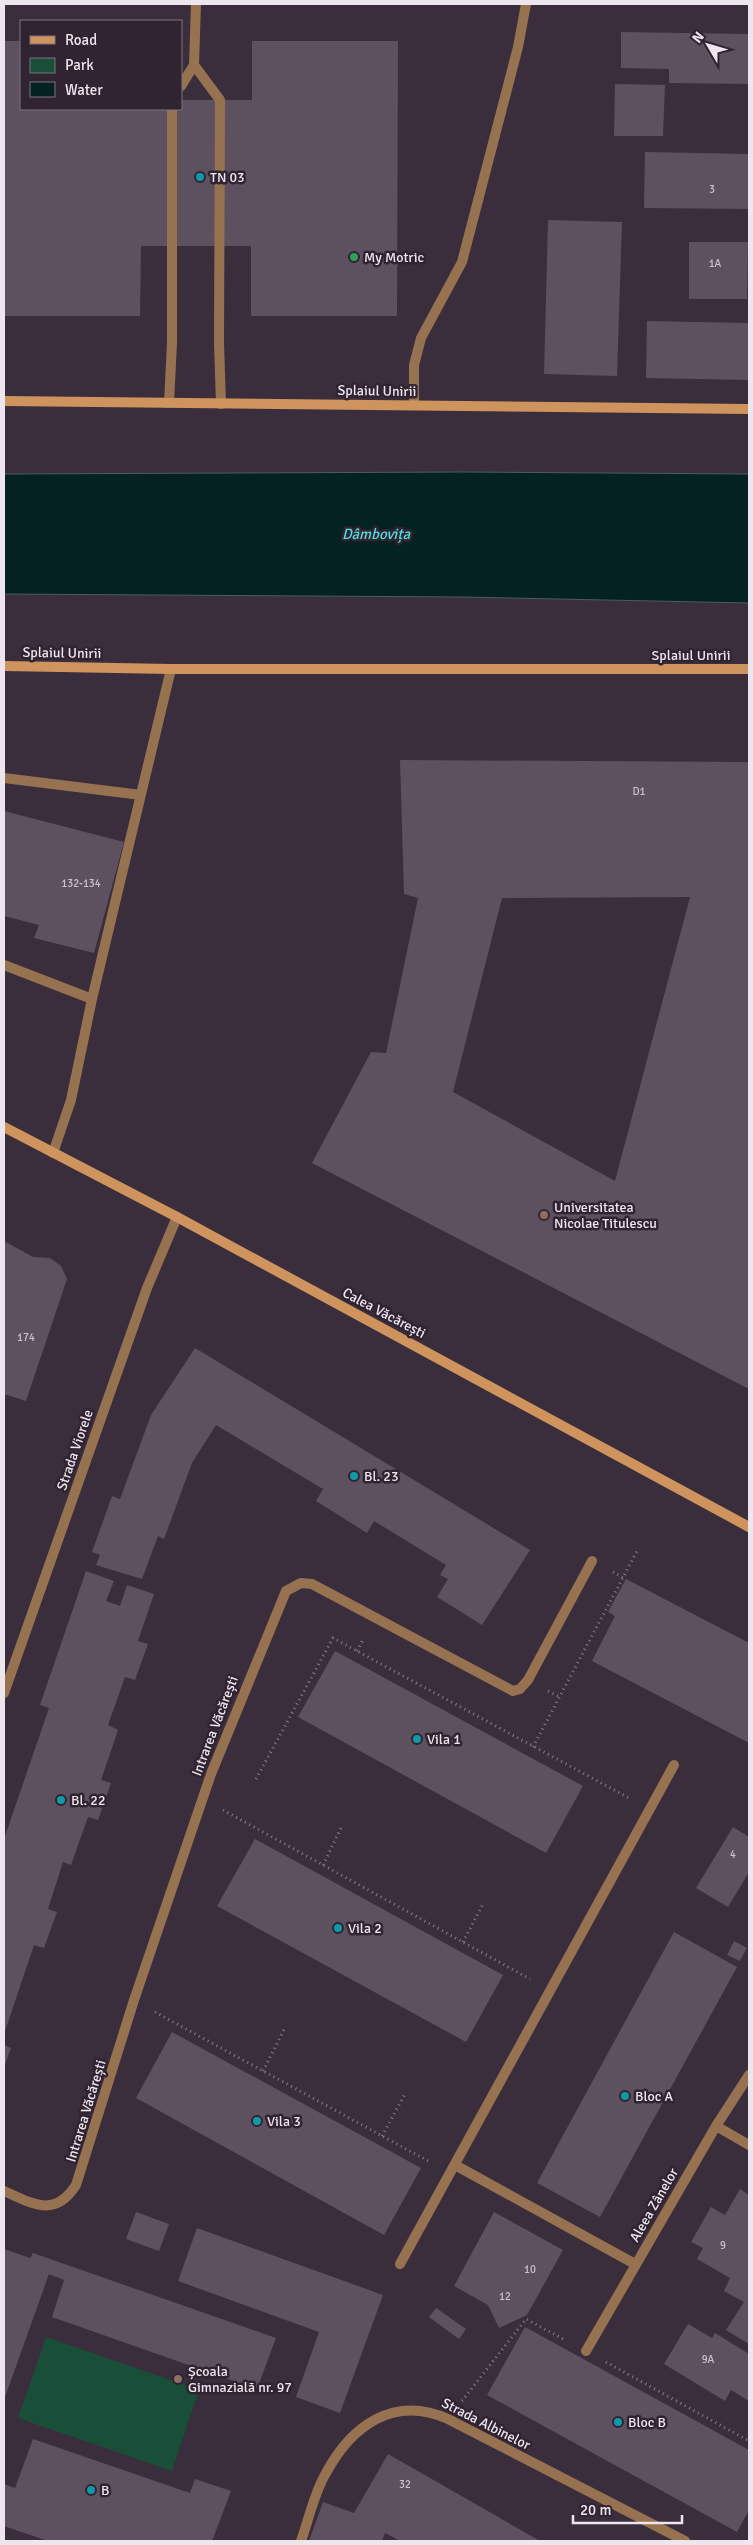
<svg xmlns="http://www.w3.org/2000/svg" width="753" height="2545" font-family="Signika,sans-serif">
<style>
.green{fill:#194f38}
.water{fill:#042222;stroke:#4a5d60}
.building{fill:#5e515f;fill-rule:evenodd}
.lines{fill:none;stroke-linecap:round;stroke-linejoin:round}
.path{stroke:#887e89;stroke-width:3;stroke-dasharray:1 4;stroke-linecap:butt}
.service{stroke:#977251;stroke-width:10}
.minor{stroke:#977251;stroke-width:10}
.secondary{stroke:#cf945e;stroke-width:10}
.culture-dot{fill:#0f9aa8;stroke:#302431;stroke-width:2}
.leisure-dot{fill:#2e9e5b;stroke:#302431;stroke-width:2}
.education-dot{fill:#8d6e63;stroke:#302431;stroke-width:2}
.labels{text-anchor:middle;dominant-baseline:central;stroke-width:5;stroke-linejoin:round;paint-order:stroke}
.number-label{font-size:11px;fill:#cac1cb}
.poi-label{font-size:14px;fill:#eee6ef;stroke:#302431;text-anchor:start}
.street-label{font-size:14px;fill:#eee6ef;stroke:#302431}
.water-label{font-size:15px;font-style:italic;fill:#50dbdd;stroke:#302431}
</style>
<rect width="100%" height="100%" fill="#3a2e3c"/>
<path class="green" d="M46 2337 199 2390 172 2471 18 2418Z"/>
<path class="water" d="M462 472 749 474V603L462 597 4 594V474Z"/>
<path class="building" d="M621 32 749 34V84L669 83V69L621 68Z
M4 41H21V109H181V100H252V41H398L397 316H251V246H141L140 316H4Z
M615 84 665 85 663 136H614Z
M645 152 749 154V209L644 208Z
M548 220 622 222 617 376 544 374Z
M689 242H748L747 299H689Z
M647 321 749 323V380L646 378Z
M400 760 749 762V1389L312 1163 371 1052 386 1053 418 898 404 894ZM690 897 615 1181 453 1092 502 898Z
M4 811 124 842 94 953 34 938 39 925 4 916Z
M4 1241 33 1257 50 1258 61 1266 67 1279 26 1401 4 1394Z
M195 1348 530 1550 482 1625 437 1597 448 1579 440 1575 446 1565 374 1521 367 1533 316 1501 323 1489 216 1425 192 1463 164 1539 158 1536 142 1579 96 1565 100 1555 92 1552 112 1496 120 1499 151 1415Z
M86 1571 114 1581 106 1601 120 1606 127 1585 154 1594 138 1641 148 1644 135 1680 125 1677 108 1725 118 1730 101 1780 111 1783 98 1820 88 1817 71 1865 63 1862 48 1909 57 1912 44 1948 34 1945 4 2034V1839L49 1708 40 1705Z
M626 1579 749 1643V1743L592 1661 615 1616 608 1612Z
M335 1651 583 1786 546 1853 298 1717Z
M733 1827 749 1837V1872L728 1907 696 1888Z
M255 1839 503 1975 466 2042 217 1906Z
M674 1932 737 1967 600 2217 537 2183Z
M734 1941 747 1948 740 1961 727 1955Z
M172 2032 421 2168 384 2235 136 2098Z
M4 2045 11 2048 4 2067Z
M740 2189 749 2195V2344L726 2330 744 2302 724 2291 730 2278 697 2259 703 2248 691 2242 711 2207 725 2215Z
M136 2212 169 2224 159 2251 126 2239Z
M494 2212 563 2250 527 2315 499 2328 488 2305 454 2286Z
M197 2228 383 2295 340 2413 296 2397 319 2332 178 2281Z
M4 2249 30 2258 33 2253 276 2338 257 2389 52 2317 64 2280 49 2274 4 2400Z
M436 2308 466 2329 459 2339 429 2317Z
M688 2324 712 2338 715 2333 749 2354V2401L731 2390 725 2401 664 2364Z
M525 2327 749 2450V2510L737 2532 487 2395Z
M33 2439 190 2493 195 2479 231 2491 212 2541H48L4 2526V2484L15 2488Z
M388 2454 540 2541H400L385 2533 382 2541H309L323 2502 354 2513Z"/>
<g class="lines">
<path class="path" d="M613 1572 623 1578
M357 1651 364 1638
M548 1691 560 1697
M533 1747 637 1551
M256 1779 333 1638 629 1798
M223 1810 530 1979
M323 1865 342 1826
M463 1942 483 1904
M155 2012 430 2162
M263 2071 285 2028
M382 2136 405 2094
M606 2362 749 2441
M462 2401 526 2319 565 2340"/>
<path class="service" d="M194 65 220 100 219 343 221 404
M181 86 194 65 196 4
M169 403 172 343V109
M414 405V365L421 338 462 262 518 47 526 4
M4 778 141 795
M4 965 92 999
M53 1153 71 1100 92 999 171 669
M455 2165 635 2264
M400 2264 674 1765"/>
<path class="minor" d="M4 1693 147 1288 177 1217
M716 2126 749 2145
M4 2191C33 2204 55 2218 76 2185L134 2000 211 1774 286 1591 301 1583 312 1584 513 1691 520 1689 528 1680 592 1561
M586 2351 716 2126 749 2075
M301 2541C309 2519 314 2493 326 2473 352 2425 394 2395 448 2419L685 2541"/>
<path class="secondary" d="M4 401 749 409
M4 666 171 669H749
M4 1127 177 1217 749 1527"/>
</g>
<g class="culture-dot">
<circle cx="200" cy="177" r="5"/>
<circle cx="354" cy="1476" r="5"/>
<circle cx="417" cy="1739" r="5"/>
<circle cx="61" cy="1800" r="5"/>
<circle cx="338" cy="1928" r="5"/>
<circle cx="625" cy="2096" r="5"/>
<circle cx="257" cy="2121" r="5"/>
<circle cx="618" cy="2422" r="5"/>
<circle cx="91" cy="2490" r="5"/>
</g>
<circle class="leisure-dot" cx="354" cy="257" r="5"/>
<g class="education-dot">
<circle cx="544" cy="1215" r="5"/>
<circle cx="178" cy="2379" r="5"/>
</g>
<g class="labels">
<g class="number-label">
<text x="712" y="189">3</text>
<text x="715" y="263">1A</text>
<text x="639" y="791">D1</text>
<text x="81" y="883">132-134</text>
<text x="26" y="1337">174</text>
<text x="733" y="1854">4</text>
<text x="723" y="2245">9</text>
<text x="530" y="2269">10</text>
<text x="505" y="2296">12</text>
<text x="708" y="2359">9A</text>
<text x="405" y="2484">32</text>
</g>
<g class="poi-label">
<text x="210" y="177">TN 03</text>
<text x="364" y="257">My Motric</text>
<text x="554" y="1207">Universitatea<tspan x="554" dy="16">Nicolae Titulescu</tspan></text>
<text x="364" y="1476">Bl. 23</text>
<text x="427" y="1739">Vila 1</text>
<text x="71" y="1800">Bl. 22</text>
<text x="348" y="1928">Vila 2</text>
<text x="635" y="2096">Bloc A</text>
<text x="267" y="2121">Vila 3</text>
<text x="188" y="2371">Școala<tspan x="188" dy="16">Gimnazială nr. 97</tspan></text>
<text x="628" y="2422">Bloc B</text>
<text x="101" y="2490">B</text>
</g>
<g class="street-label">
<text transform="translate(377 391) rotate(1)">Splaiul Unirii</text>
<text transform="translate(62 653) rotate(1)">Splaiul Unirii</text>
<text x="691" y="655">Splaiul Unirii</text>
<text transform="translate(384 1313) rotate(28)">Calea Văcărești</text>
<text transform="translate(75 1450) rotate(-71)">Strada Viorele</text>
<text transform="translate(215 1726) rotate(-69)">Intrarea Văcărești</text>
<text transform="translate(86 2111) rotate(-73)">Intrarea Văcărești</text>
<text transform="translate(654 2205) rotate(-60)">Aleea Zânelor</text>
<text transform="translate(486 2424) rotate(27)">Strada Albinelor</text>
</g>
<g class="water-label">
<text x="376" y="534">Dâmbovița</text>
</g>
</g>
<rect width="753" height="2545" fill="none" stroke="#eee6ef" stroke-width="10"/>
<rect x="20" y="20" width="162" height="90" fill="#302431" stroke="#7c727d"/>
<rect x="30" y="36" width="25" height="8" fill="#cf945e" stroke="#7c727d"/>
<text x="65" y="45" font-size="15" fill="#eee6ef">Road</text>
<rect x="30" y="58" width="25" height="15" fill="#194f38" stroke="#7c727d"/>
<text x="65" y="70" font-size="15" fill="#eee6ef">Park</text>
<rect x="30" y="82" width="25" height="15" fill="#042222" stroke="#7c727d"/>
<text x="65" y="95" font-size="15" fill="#eee6ef">Water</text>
<g transform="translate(708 45) rotate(308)" stroke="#302431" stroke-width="4" paint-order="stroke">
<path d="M0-4L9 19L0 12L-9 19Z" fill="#eee6ef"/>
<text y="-8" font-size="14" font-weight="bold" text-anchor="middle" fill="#eee6ef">N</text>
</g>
<path d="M573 2515v8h109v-8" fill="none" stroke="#eee6ef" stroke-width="2.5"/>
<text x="580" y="2515" font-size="15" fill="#eee6ef" stroke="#302431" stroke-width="4" paint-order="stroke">20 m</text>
</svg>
